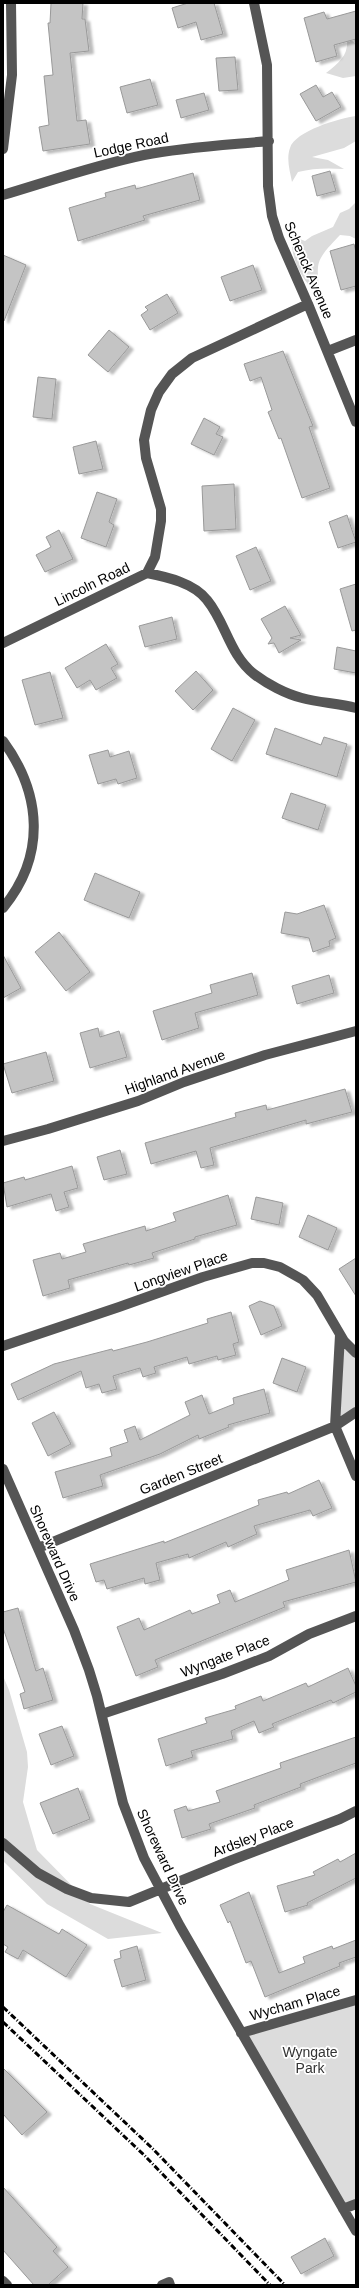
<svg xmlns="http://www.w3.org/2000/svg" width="359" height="2288" font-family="Helvetica,sans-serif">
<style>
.green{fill:#dcdcdc}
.building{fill:#c4c4c4;stroke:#999;filter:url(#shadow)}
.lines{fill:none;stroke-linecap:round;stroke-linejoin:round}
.minor{stroke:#555;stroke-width:10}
.rail{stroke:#000;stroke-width:3;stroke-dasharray:6 2 1 2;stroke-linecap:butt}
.labels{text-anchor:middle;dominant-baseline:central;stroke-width:3.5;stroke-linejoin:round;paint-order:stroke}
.street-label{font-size:14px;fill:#000;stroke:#fff}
.park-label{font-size:14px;fill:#333;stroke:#fff}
</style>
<defs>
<filter id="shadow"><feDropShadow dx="4.5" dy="2.5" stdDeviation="1" flood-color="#0004"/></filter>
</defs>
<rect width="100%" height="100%" fill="#fff"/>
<path class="green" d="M347 37 356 44V76L343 78 326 73C340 62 349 55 347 37Z
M356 116V141L344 148 312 157 328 160 344 169C328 168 313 168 298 172L292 182C290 171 286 159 290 148 295 131 340 118 356 116Z
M356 202V239L350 236 340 235C332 244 319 255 318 267 317 277 320 283 317 293 301 280 290 257 292 236L305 241 312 236 333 227 340 213 349 209Z
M340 1335 356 1353V1412L335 1426Z
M3 1676 9 1690 27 1752 28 1767 23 1802 37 1850 90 1904 162 1933 108 1939 47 1904 3 1861Z
M356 2000V2204L343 2209 241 2033Z"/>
<path class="building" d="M51 3H83L82 19H85L89 51 70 53 77 121 86 120 90 144 43 151 39 127 49 125 44 76 53 75 48 23H50Z
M188 3H214L223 34 201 40 196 22 178 28 172 8Z
M356 11V39L334 45 337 56 316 62 304 18 324 12 327 19Z
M235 57 238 90 219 91 216 58Z
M150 79 158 105 127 113 120 87Z
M316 85 323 97 332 92 341 107 316 121 300 94Z
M204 93 209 110 181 118 176 100Z
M330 171 336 191 317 196 312 176Z
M193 173 200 200 143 216 145 220 78 241 69 208 106 197 105 193 135 185 136 189Z
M354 244 356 252V286L341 290 330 251Z
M3 255 26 265 4 321 3 320Z
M253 265 262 290 230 301 221 277Z
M167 294 178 313 150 330 141 315 148 310 145 307Z
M109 330 129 347 108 372 88 355Z
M283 351 313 426 309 427 330 488 302 498 281 438 279 439 268 412 272 410 261 377 250 381 244 364Z
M38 377 56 379 52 419 33 417Z
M204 418 220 427 216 434 223 437 214 455 191 444Z
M96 441 103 469 79 474 73 447Z
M234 484 236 529 204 531 202 486Z
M97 492 117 499 109 522 114 525 106 547 81 538Z
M347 515 356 542 338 548 329 522Z
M59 530 73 559 45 572 36 555 51 547 46 537Z
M256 547 271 581 250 590 236 556Z
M356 584V630L352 631 340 589Z
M285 606 301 635 290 638 301 640 279 653 274 643 268 644 272 638 261 619Z
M172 617 177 639 145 647 139 626Z
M106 644 118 664 111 668 117 678 96 690 90 680 77 688 65 668Z
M337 647 356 651V673L334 669Z
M196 671 213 690 193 710 175 691Z
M50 672 63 718 35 725 22 680Z
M233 708 255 720 232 761 211 749Z
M275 728 321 745 324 737 347 744 337 777 266 754Z
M108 750 110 757 129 751 137 778 118 784 116 779 98 784 89 755Z
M291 793 326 805 318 830 282 818Z
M95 873 140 892 129 918 84 900Z
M324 905 336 938 329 941 330 946 313 952 309 938 281 933 285 912 297 914Z
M59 932 90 972 66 991 35 952Z
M3 955 21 988 3 998Z
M252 973 258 995 195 1013 199 1028 162 1040 153 1011 212 993 210 985Z
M329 975 334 993 297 1004 292 986Z
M98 1028 100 1037 119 1031 127 1057 90 1068 80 1033Z
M46 1052 54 1081 12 1093 3 1064Z
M345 1089 352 1112 306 1124V1120L210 1148 214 1165 201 1168 196 1151 151 1164 145 1143 236 1117 235 1113 266 1105 267 1110Z
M120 1150 127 1174 104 1180 97 1157Z
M72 1166 78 1188 64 1192 69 1207 56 1211 51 1194 7 1207 3 1183 24 1177 25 1180Z
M228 1195 237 1225 195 1237V1239L152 1253 154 1258 129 1265 128 1263 68 1280 70 1288 43 1296 33 1260 60 1253 62 1259 86 1252 83 1244 145 1226 146 1231 176 1221 173 1213Z
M256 1197 283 1203 279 1225 251 1219Z
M308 1215 337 1228 328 1250 299 1237Z
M356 1258V1296L339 1269Z
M260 1301 274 1306 282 1326 261 1335 249 1306Z
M231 1312 239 1342 233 1344 236 1355 218 1360 217 1356 189 1364 187 1357 154 1367 156 1373 143 1377 140 1368 113 1376 117 1389 102 1393 99 1384 86 1388 81 1371 18 1400 11 1384 54 1364 112 1349 113 1351 147 1342 208 1323 207 1319Z
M282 1358 306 1367 297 1392 273 1383Z
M264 1389 270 1413 228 1425 229 1427 199 1439 198 1435 160 1454 100 1475 103 1486 63 1498 55 1472 112 1456 110 1448 128 1442 124 1430 135 1426 140 1440 190 1415 185 1402 202 1395 209 1414 234 1404 233 1398Z
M54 1412 71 1444 48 1456 32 1423Z
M319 1480 332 1508 313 1516 310 1510 254 1526 257 1534 228 1547 226 1542 189 1558 188 1554 156 1563 160 1580 145 1584 144 1578 107 1589 104 1580 96 1582 90 1564 164 1541V1543L259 1505 258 1500 287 1492 288 1494Z
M349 1550 356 1582 283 1602 285 1607 155 1660 158 1667 136 1676 117 1627 139 1618 144 1630 190 1610 192 1614 220 1603 217 1595 230 1590 235 1602 289 1580 286 1570Z
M18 1608 36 1671 43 1668 53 1700 24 1709 20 1694 25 1692 3 1628V1612Z
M348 1668 356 1686V1692L333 1703 331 1700 272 1724 274 1727 259 1733 254 1721 231 1731 233 1739 191 1751 193 1757 166 1766 158 1739 207 1723 205 1718 236 1709 235 1706 261 1696 263 1701 306 1683 308 1687Z
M62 1726 74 1756 51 1765 39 1734Z
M356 1737V1763L300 1784 301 1787 254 1805 255 1808 209 1824 211 1829 182 1838 174 1810 186 1806 188 1811 220 1802 216 1791 281 1768 280 1763Z
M78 1788 90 1819 53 1834 40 1803Z
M356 1853V1878L307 1903 308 1905 285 1912 277 1886 315 1875 313 1872 338 1859 340 1862Z
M249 1892 279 1973 305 1963 303 1957 332 1946 333 1949 356 1940V1957L339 1963 340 1966 265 1997 251 1961 246 1963 230 1921 228 1923 220 1905Z
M7 1905 59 1934 62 1929 87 1945 66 1977 23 1950 18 1959 5 1952 8 1947 3 1944V1912Z
M137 1946 146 1980 122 1987 114 1960 121 1958 120 1951Z
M3 2068 47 2112 22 2135 3 2114Z
M3 2187 57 2247 53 2251 68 2267 48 2285H34L3 2250Z
M325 2238 334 2256 301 2274 291 2257Z"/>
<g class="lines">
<path class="minor" d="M254 3 267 65 268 186 272 216 279 238 308 304 356 422
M3 149 12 75 11 3
M3 195C50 181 96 165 144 155 185 147 227 145 269 141
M328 351 356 340
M147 573C167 577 194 583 207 600 226 623 229 654 254 674 267 684 286 694 302 698 320 703 338 703 356 708
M3 643 147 573 155 557 161 521V509L146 458 144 440 151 410 159 392 172 374 192 358 308 304
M3 741C42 794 46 856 3 908
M3 1141 48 1129 138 1101 184 1082 265 1055 356 1031
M340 1335 335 1426 356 1476
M3 1346 119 1307 203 1277 252 1263H264L280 1267 303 1280 317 1295 344 1341 356 1353
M3 1469 74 1630 89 1670 97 1696 123 1803 144 1858 180 1926 356 2231
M38 1548 335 1426 356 1412
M102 1714 222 1674 269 1656 309 1634 356 1616
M3 1843 38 1873 67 1889 91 1898 129 1902 232 1860 340 1819 356 1811
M241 2033 356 2000
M343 2209 356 2204
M3 2281 7 2285
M162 2285 169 2282 170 2285"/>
<path class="rail" d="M3 2007 152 2148 285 2285
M3 2022 144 2155 270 2285"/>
</g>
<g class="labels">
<g class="street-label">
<text transform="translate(131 145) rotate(-12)">Lodge Road</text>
<text transform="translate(309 270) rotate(67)">Schenck Avenue</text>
<text transform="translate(92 584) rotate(-26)">Lincoln Road</text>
<text transform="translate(175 1072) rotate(-20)">Highland Avenue</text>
<text transform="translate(181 1271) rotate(-19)">Longview Place</text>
<text transform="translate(181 1474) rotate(-22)">Garden Street</text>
<text transform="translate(55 1553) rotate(66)">Shoreward Drive</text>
<text transform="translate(225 1656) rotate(-21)">Wyngate Place</text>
<text transform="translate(253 1837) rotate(-21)">Ardsley Place</text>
<text transform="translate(163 1857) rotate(65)">Shoreward Drive</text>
<text transform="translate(295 2003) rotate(-16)">Wycham Place</text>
</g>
<g class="park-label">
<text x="310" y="2052">Wyngate<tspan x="310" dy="16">Park</tspan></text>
</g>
</g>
<rect width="359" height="2288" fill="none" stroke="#000000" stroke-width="8"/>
</svg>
